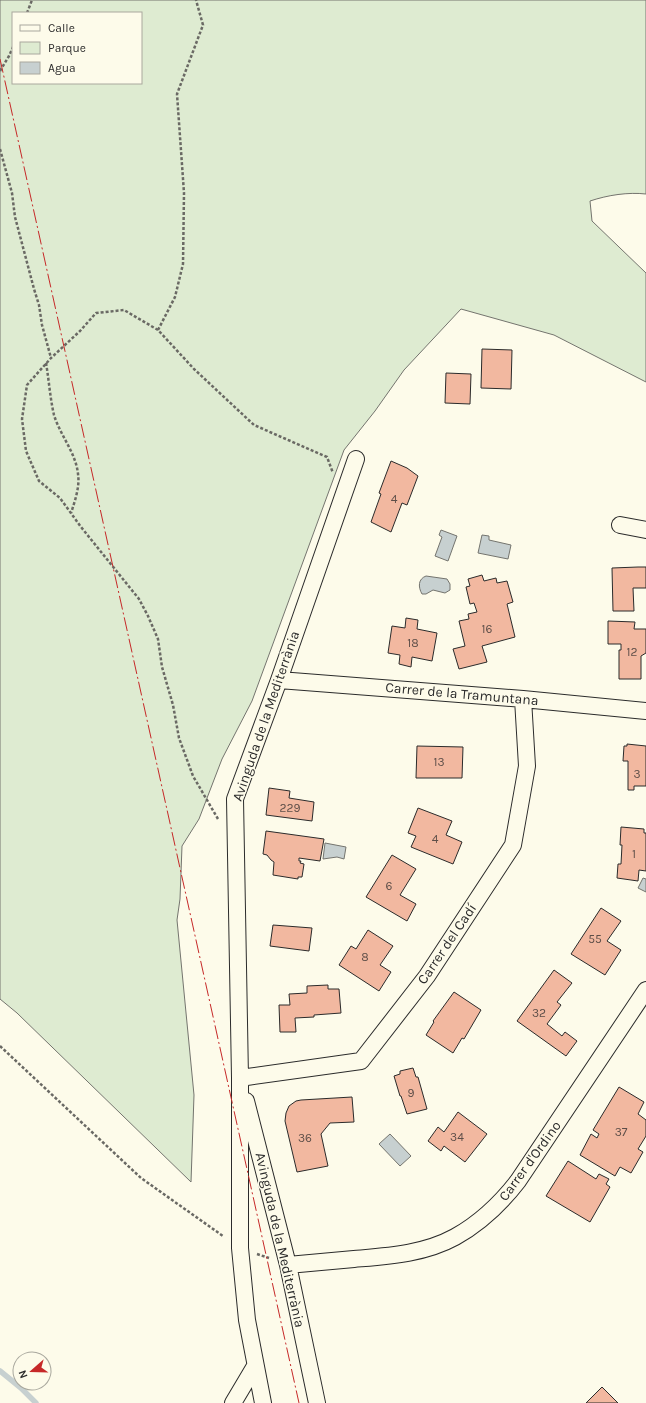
<svg xmlns="http://www.w3.org/2000/svg" width="646" height="1403" font-family="Karla,sans-serif">
<style>
.green{fill:#deebd1;stroke:#74746e;fill-rule:evenodd}
.water{fill:#c7d0d0;stroke:#74746e}
.lines{fill:none;stroke-linecap:round;stroke-linejoin:round}
.stream{stroke:#c7d0d0;stroke-width:5.5}
.building{fill:#f2b8a0;stroke:#2b2b2b}
.minor-casing{stroke:#2b2b2b;stroke-width:18}
.path{stroke:#6a6964;stroke-width:2.5;stroke-dasharray:3 2;stroke-linecap:butt}
.minor{stroke:#fdfbea;stroke-width:16}
.power{stroke:#c62828;stroke-width:1;stroke-dasharray:14 3 2 3;stroke-linecap:butt}
.labels{text-anchor:middle;dominant-baseline:central;stroke-width:3;stroke-linejoin:round;paint-order:stroke}
.number-label{font-size:12px;fill:#5d4e48}
.street-label{font-size:14px;fill:#2b2b2b;stroke:#fdfbea}
</style>
<rect width="100%" height="100%" fill="#fdfbea"/>
<path class="green" d="M0 0H646V194C628 192 608 195 590 201L592 221 646 273V382L554 335 461 309 404 370 375 411 344 450 252 701 222 759 199 819 182 846 180 899 177 920 194 1095 191 1182 17 1013 0 999ZM13 13H141V83H13Z"/>
<path class="water" d="M441 530 457 536 448 561 435 556 442 537 439 535Z
M482 535 489 536V540L511 545 508 559 478 553Z
M426 576 447 579 450 584V590L445 593 433 590 426 594H422C418 587 418 579 426 576Z
M325 843 346 847 344 859 337 857 323 859Z
M643 878 646 879V892L638 888Z
M390 1134 411 1156 400 1166 379 1144Z"/>
<g class="lines">
<path class="stream" d="M0 1371 21 1388 36 1403"/>
</g>
<path class="building" d="M482 349 512 350 511 389 481 388Z
M446 373 471 374 470 404 445 403Z
M391 461 407 468 418 476 407 505 402 503 391 532 371 522 381 494 379 493Z
M638 567H646V588H633L634 611H613L612 568Z
M482 575 484 581 496 578 497 583 507 581 513 602 507 604 515 637 482 646 487 662 459 669 453 649 465 646 459 621 469 619 468 614 477 612 474 603 470 604 466 587 470 586 468 579Z
M406 618 418 620 417 629 437 633 432 661 412 657 411 667 399 664 400 655 388 653 392 626 405 628Z
M608 621 635 622 634 629H646V653L641 656V679H619V650H621V644H608Z
M627 744 646 746V786H634V790H628V761H623L624 746H627Z
M417 746 463 747 462 778H416Z
M269 788 290 791 289 798 314 802 312 821 266 815Z
M418 808 452 821 446 835 462 842 453 864 411 847 416 836 408 833Z
M621 827 644 829V833H646V871L639 870 638 881 617 878 618 864H621L622 845H620Z
M266 831 324 839 320 861 299 858V861H301L300 863 304 864 302 877H298V879L273 875 274 862 271 860 267 855 263 854Z
M392 855 416 869 400 895 416 904 407 921 366 897Z
M601 908 621 921 607 941 621 950 605 975 571 954Z
M273 925 312 928 309 951 270 946Z
M368 930 393 946 380 965 391 972 379 991 339 965 351 946 356 949Z
M554 970 572 983 557 1002 561 1005 547 1024 562 1036 565 1032 577 1041 566 1056 517 1021Z
M328 985V989H339L341 1013 314 1015V1017L295 1018 296 1032H280L279 1005H290L289 994 307 993V986Z
M454 992 481 1010 464 1039 462 1038 453 1053 426 1035 434 1022 433 1021Z
M413 1068 416 1077H418L427 1109 407 1114 401 1096H400L394 1076 400 1074V1071Z
M619 1087 644 1102 638 1114 646 1120V1136L638 1149 643 1152 631 1173 620 1167 615 1176 580 1155 591 1134 597 1138 599 1134 593 1130Z
M352 1097 354 1122 330 1123 321 1134 328 1166 297 1172 285 1121 286 1113 289 1106 296 1101 301 1100Z
M458 1112 487 1134 465 1162 444 1146 441 1151 428 1141 438 1127 444 1132Z
M568 1161 596 1179 599 1174 609 1179 606 1184 610 1187 590 1222 546 1196Z
M602 1387 618 1403H586Z"/>
<g class="lines">
<g class="minor-casing">
<path id="minor" d="M620 525 646 530
M279 680 523 699 646 711
M240 1078 361 1061 427 976 513 845 527 766 523 699
M246 1101 288 1265 317 1403
M288 1265C310 1263 332 1261 354 1259 388 1256 424 1254 455 1237 480 1223 501 1203 518 1181L646 990
M233 1403 255 1366
M263 1403 247 1320 240 1248V1078L235 799 279 680 356 459"/>
</g>
<path class="path" d="M27 13 32 0
M0 71 9 56 13 47
M0 149 12 193 15 217 34 289 39 305 42 325 51 358
M158 330 175 297 183 264 184 193 177 94 203 25 196 0
M46 363C49 380 50 398 54 415 60 435 76 453 78 474 80 486 75 501 71 513
M218 819 193 776 179 738 173 705 162 667 158 639 148 616 139 599 81 527 60 498 39 481 26 451 22 419 27 385 51 358 80 331 96 313 124 310 158 330 194 369 254 425 327 457 333 473
M0 1046 141 1178 223 1236
M257 1254 269 1258"/>
<use href="#minor" class="minor"/>
<path class="power" d="M0 59 299 1403"/>
</g>
<g class="labels">
<g class="number-label">
<text x="394" y="499">4</text>
<text x="487" y="629">16</text>
<text x="413" y="643">18</text>
<text x="632" y="652">12</text>
<text x="439" y="762">13</text>
<text x="637" y="774">3</text>
<text x="290" y="808">229</text>
<text x="435" y="839">4</text>
<text x="634" y="854">1</text>
<text x="389" y="886">6</text>
<text x="595" y="939">55</text>
<text x="365" y="957">8</text>
<text x="539" y="1013">32</text>
<text x="411" y="1093">9</text>
<text x="621" y="1132">37</text>
<text x="457" y="1137">34</text>
<text x="305" y="1138">36</text>
</g>
<g class="street-label">
<text transform="translate(462 694) rotate(5)">Carrer de la Tramuntana</text>
<text transform="translate(266 716) rotate(-71)">Avinguda de la Mediterrània</text>
<text transform="translate(447 944) rotate(-56)">Carrer del Cadí</text>
<text transform="translate(530 1161) rotate(-54)">Carrer d'Ordino</text>
<text transform="translate(280 1240) rotate(77)">Avinguda de la Mediterrània</text>
</g>
</g>
<rect x="12" y="12" width="130" height="72" fill="#fdfbea" stroke="#a9a89e"/>
<rect x="20" y="25" width="20" height="6" fill="#fdfbea" stroke="#a9a89e"/>
<text x="48" y="32" font-size="12" fill="#2b2b2b">Calle</text>
<rect x="20" y="42" width="20" height="12" fill="#deebd1" stroke="#a9a89e"/>
<text x="48" y="52" font-size="12" fill="#2b2b2b">Parque</text>
<rect x="20" y="62" width="20" height="12" fill="#c7d0d0" stroke="#a9a89e"/>
<text x="48" y="72" font-size="12" fill="#2b2b2b">Agua</text>
<g transform="translate(32 1371) rotate(250)"><circle r="19" fill="#fdfbea" stroke="#a9a89e"/>
<path d="M0-3L7 15L0 10L-7 15Z" fill="#c62828"/>
<text y="-6" font-size="11" font-weight="bold" text-anchor="middle" fill="#2b2b2b">N</text>
</g>
</svg>
